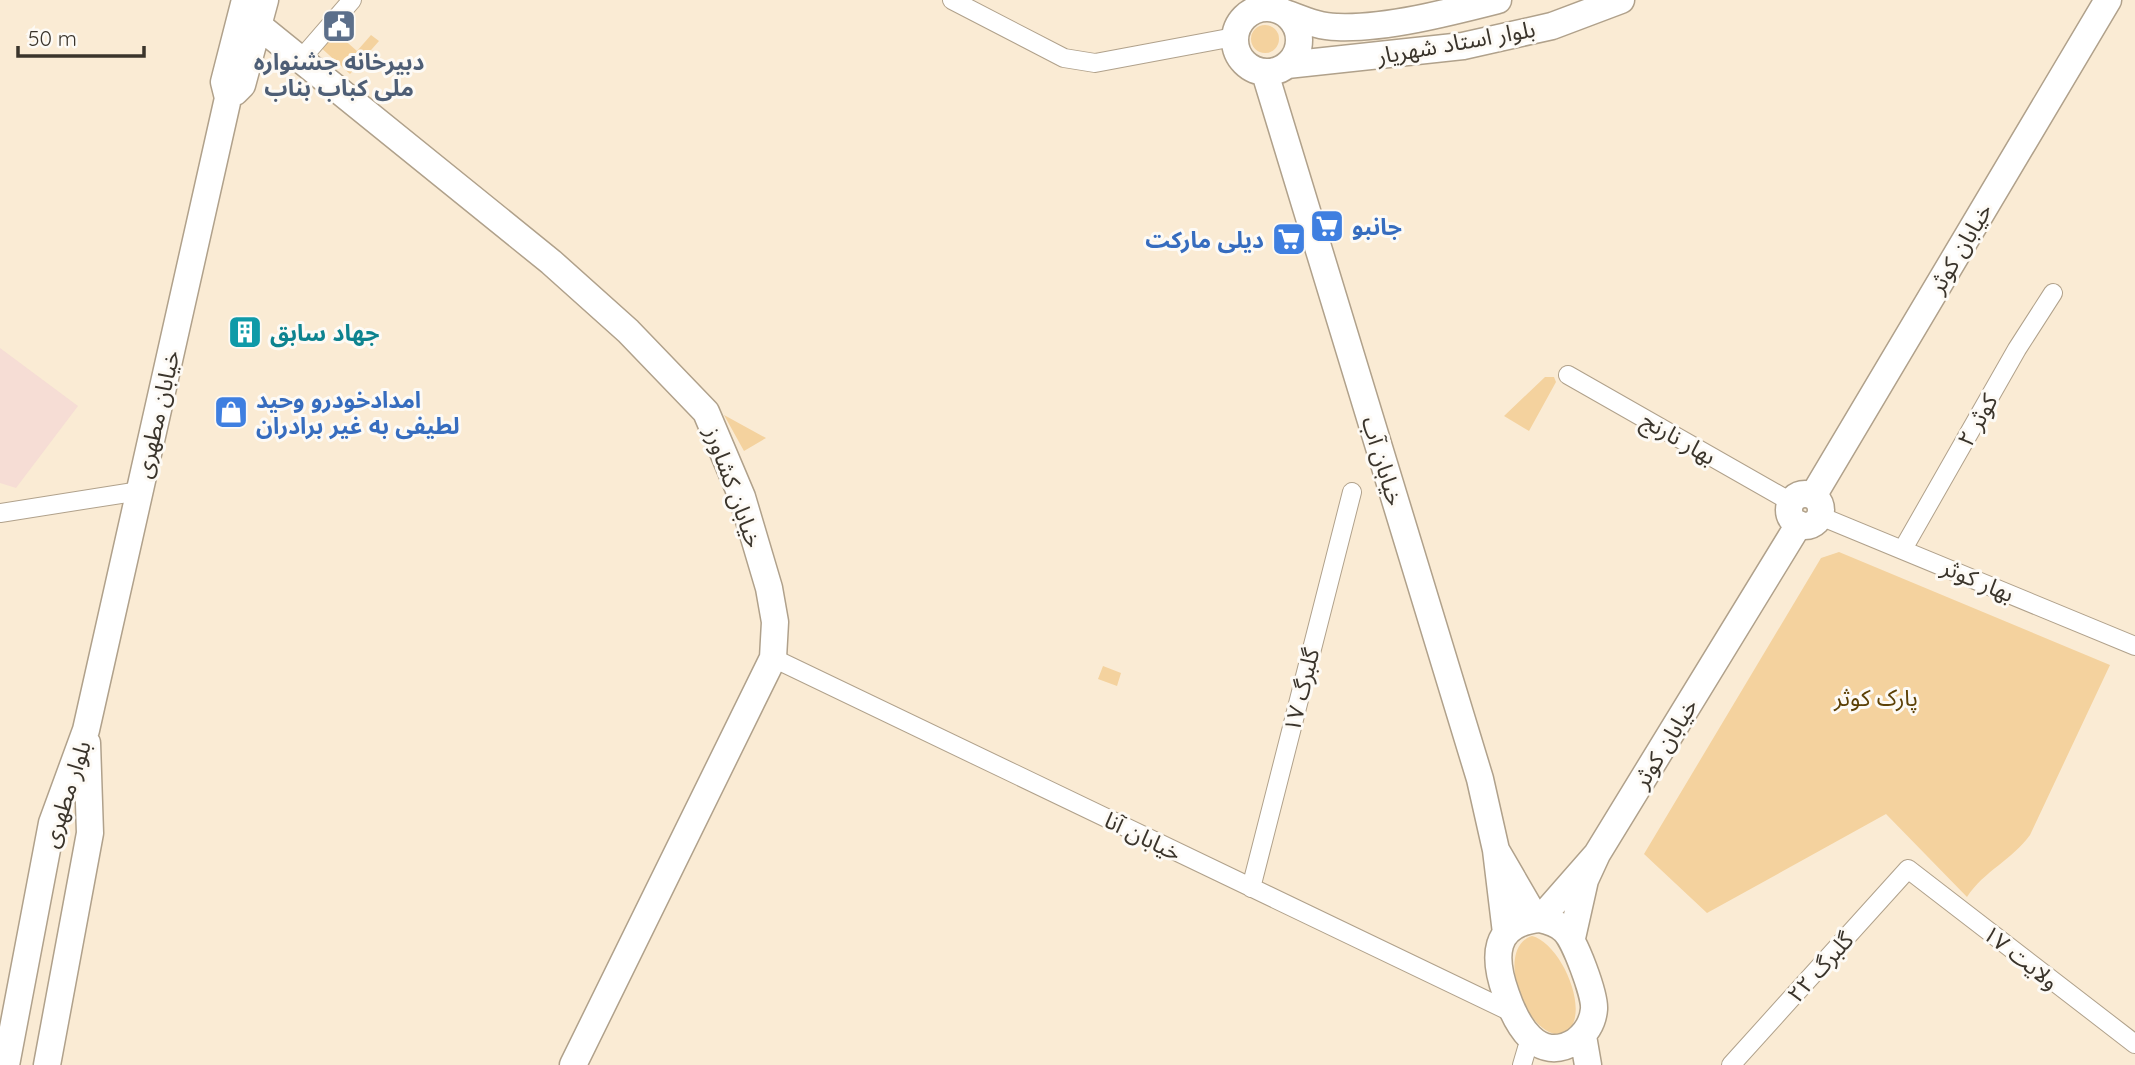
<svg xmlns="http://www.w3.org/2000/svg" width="2135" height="1065" font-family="Quicksand,'Noto Sans Arabic',sans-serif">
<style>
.education{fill:#f6ddd5}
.green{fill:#f4d29e}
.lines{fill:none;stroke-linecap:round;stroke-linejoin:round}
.minor-casing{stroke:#b0a18b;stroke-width:20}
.secondary-casing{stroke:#b0a18b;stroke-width:29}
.minor{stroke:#fff;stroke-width:18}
.secondary{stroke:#fff;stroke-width:26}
.labels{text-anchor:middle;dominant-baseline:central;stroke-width:6;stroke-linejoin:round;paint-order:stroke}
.street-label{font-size:23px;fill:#3a342b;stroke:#fdfaf5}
.service-label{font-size:23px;font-weight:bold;fill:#4e5e75;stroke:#fdfaf5}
.shop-label{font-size:23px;font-weight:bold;fill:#366cbe;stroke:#fdfaf5;text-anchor:start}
.culture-label{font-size:23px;font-weight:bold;fill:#0d838f;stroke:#fdfaf5;text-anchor:start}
.park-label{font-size:23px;fill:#5c4005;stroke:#fdfaf5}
</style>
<rect width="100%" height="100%" fill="#faebd4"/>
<path class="education" d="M0 348 78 406 16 488 0 483Z"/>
<path class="green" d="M1251 39a14 14 0 1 1 28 0a14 14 0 1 1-28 0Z
M332 29 357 51 371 35 379 41 350 74 318 45Z
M1545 377H1554L1556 382 1529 431 1504 416Z
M724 415 766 438 744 451Z
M1839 552 2110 665 2030 835C2012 860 1984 871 1967 897L1886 814 1707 913 1644 854 1821 558Z
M1103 666 1121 673 1117 686 1098 679Z
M1532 936C1562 943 1595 1020 1562 1035 1524 1036 1494 948 1532 936Z"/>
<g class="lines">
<g class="minor-casing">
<path id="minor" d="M952 0 1064 58 1095 63 1234 37
M301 59 352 0
M1568 375 1791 502
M0 513 140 491
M1820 516 2135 646
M1903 549 2017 349 2053 293
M773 658 1513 1013
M1251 888 1352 492
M1522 1065 1527 1048
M1731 1065 1908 869 2135 1044"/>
</g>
<g class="secondary-casing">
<path id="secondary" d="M1235 40a32 32 0 1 1 64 0a32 32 0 1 1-64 0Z
M1285 13C1302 19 1319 27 1337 27 1385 29 1451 12 1498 0
M258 25 551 262 628 331 706 412 742 497 769 588 775 622 773 658 573 1065
M1287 65 1463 46 1552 26 1621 0
M1265 73 1480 779 1496 850
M235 92 242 85 265 0
M1789 510a16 16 0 1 1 32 0a16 16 0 1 1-32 0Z
M1813 496 2108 0
M1597 854 1799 524
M1540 919C1549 921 1557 923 1564 930 1575 940 1595 995 1594 1009 1593 1022 1586 1033 1576 1041 1537 1065 1516 1023 1506 994 1493 958 1492 923 1540 919Z
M1540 919 1597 854 1585 880 1572 938
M1506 933 1496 850 1536 919
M1583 1036 1588 1065
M6 1065 52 823 86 730 228 98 224 82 245 0
M47 1065 90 833 87 743"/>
</g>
<use href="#minor" class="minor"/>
<use href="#secondary" class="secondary"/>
</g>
<defs>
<g id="civic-square" transform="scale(1.75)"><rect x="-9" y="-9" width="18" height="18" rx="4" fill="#5c6f8a" stroke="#fdfaf5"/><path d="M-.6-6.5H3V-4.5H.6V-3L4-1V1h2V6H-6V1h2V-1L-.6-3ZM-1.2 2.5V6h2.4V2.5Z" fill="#fff"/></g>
<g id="supermarket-square" transform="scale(1.75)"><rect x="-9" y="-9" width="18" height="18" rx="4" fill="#3f7fe0" stroke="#fdfaf5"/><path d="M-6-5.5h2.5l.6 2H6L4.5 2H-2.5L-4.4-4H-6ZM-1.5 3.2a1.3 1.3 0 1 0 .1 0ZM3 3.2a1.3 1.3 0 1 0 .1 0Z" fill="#fff"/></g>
<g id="building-square" transform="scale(1.75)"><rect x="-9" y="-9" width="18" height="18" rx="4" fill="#0f9aa8" stroke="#fdfaf5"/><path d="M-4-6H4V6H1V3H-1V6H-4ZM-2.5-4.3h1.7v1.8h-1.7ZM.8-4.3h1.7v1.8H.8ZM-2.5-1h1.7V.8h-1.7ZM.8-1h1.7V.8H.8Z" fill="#fff"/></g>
<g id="shop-square" transform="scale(1.75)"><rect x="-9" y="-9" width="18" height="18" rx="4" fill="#3f7fe0" stroke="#fdfaf5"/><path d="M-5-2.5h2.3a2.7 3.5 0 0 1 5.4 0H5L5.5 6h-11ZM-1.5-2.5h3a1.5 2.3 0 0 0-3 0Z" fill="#fff"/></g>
</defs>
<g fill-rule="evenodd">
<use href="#civic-square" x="339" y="26"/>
<use href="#supermarket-square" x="1327" y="226"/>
<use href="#supermarket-square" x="1289" y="239"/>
<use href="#building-square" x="245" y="332"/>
<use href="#shop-square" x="231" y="412"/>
</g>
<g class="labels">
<g class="street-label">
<text transform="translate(1456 42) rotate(-10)">بلوار استاد شهریار</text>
<text transform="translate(1960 248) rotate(-59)">خیابان کوثر</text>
<text transform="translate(157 414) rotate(-77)">خیابان مطهری</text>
<text transform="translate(1977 420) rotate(-60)">کوثر ۲</text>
<text transform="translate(1679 438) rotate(30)">بهار نارنج</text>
<text transform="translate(1383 461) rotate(73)">خیابان آب</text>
<text transform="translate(734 487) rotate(70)">خیابان کشاورز</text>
<text transform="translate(1978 580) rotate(23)">بهار کوثر</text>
<text transform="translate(1301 690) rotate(-76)">گلبرگ ۱۷</text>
<text transform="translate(1665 743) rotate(-58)">خیابان کوثر</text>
<text transform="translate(66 794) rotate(-72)">بلوار مطهری</text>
<text transform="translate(1143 836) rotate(26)">خیابان آنا</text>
<text transform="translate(2021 957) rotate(38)">ولایت ۱۷</text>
<text transform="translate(1820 967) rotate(-48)">گلبرگ ۲۲</text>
</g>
<g class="service-label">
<text x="339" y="61">دبیرخانه جشنواره<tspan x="339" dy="26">ملی کباب بناب</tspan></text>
</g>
<g class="shop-label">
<text x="1352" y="226">جانبو</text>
<text x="1264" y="239" text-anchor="end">دیلی مارکت</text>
<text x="256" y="399">امدادخودرو وحید<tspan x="256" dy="26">لطیفی به غیر برادران</tspan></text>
</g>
<g class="culture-label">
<text x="270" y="332">جهاد سابق</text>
</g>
<g class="park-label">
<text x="1876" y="697">پارک کوثر</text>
</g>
</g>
<path d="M18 46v10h126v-10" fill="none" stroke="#3a342b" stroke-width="3.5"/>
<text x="28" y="46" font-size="21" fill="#3a342b" stroke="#fdfaf5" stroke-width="5" paint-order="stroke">50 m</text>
</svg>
